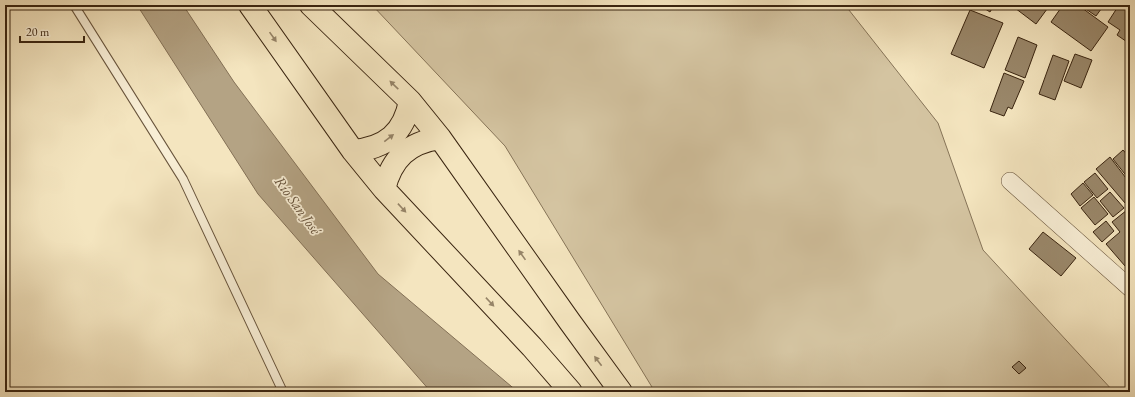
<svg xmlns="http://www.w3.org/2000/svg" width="1135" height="397" font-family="'EB Garamond',serif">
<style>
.green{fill:#d4c4a1;stroke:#867458}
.water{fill:#b4a384;stroke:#837056}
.building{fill:#9a886b;stroke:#392410}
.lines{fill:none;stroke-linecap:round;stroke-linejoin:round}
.service-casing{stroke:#68543c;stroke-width:10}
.minor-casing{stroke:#68543c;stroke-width:18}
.primary-casing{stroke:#392410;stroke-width:24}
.service{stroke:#f8eed5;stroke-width:8}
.minor{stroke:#f8eed5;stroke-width:17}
.primary{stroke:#f4e5bf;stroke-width:22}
.oneway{fill:#968468}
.labels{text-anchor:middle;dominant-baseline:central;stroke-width:3.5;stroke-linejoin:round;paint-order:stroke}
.water-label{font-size:15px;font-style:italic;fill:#645039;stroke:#f8eed5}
</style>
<rect width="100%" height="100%" fill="#f4e5bf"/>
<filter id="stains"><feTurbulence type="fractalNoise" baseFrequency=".005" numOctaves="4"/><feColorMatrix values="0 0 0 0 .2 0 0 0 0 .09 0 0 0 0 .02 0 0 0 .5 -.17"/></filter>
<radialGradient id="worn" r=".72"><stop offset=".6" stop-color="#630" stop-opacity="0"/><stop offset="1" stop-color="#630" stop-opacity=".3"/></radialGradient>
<path class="green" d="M372 5H845L938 123 983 250 1114 392H655L505 146Z"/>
<path class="water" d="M137 5H183L234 82 378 274 518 392H431L258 194Z"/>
<path class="building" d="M979 5H994L990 12Z
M1011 5H1050L1036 24Z
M1063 5H1078L1108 27 1091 51 1051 22Z
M1080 5H1104L1096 16Z
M1119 5 1130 11V44L1117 35 1120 30 1108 22Z
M970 10 1003 23 984 68 951 54Z
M1018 37 1037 45 1025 78 1005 70Z
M1075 54 1092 60 1081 88 1064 81Z
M1053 55 1069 61 1055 100 1039 94Z
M1004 73 1024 81 1012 109 1008 107 1004 116 990 111Z
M1123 150 1130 158V177L1128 178 1113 159Z
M1110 157 1129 182 1127 184 1130 188V199L1125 203 1096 169Z
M1095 173 1108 189 1097 198 1084 182Z
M1083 183 1093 195 1080 206 1071 194Z
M1110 192 1124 208 1113 217 1100 201Z
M1094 197 1108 214 1095 225 1081 208Z
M1127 210 1130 214V261L1125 266 1106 244 1120 232 1112 222Z
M1106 221 1114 231 1102 242 1093 232Z
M1043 232 1076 258 1061 276 1029 249Z
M1019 361 1026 368 1019 374 1012 367Z"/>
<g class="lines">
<g class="service-casing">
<path id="service" d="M74 5 183 179 283 392"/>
</g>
<g class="minor-casing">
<path id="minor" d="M1010 181 1130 288"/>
</g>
<g class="primary-casing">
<path id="primary" d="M250 5 353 151 384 189 532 347 571 392
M311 5 410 101 440 138 570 322 621 392
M353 151C386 148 404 133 410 101
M384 189C392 158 408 143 440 138"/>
</g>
<use href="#service" class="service"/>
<use href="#minor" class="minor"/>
<use href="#primary" class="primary"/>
</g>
<defs><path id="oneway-solid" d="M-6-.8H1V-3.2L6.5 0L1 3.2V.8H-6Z"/></defs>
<g class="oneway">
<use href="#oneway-solid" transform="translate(273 37) rotate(55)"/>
<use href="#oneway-solid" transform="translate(394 85) rotate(-136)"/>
<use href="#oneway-solid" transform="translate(389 138) rotate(-38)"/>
<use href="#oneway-solid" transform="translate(402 208) rotate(47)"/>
<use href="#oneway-solid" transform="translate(522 255) rotate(-125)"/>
<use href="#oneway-solid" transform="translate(490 302) rotate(47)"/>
<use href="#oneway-solid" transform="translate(598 361) rotate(-127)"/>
</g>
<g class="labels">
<g class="water-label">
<text transform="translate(298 205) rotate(54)">Río San José</text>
</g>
</g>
<rect width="1135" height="397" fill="none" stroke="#f4e5bf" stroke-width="20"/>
<rect x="6" y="6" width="1123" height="385" fill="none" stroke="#392410" stroke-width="2"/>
<rect x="10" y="10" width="1115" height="377" fill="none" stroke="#392410"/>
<path d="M20 36v6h64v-6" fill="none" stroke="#392410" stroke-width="2"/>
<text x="26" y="36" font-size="12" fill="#392410" stroke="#f8eed5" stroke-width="3" paint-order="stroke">20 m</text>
<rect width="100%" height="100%" filter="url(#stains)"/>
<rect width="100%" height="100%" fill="url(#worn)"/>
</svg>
